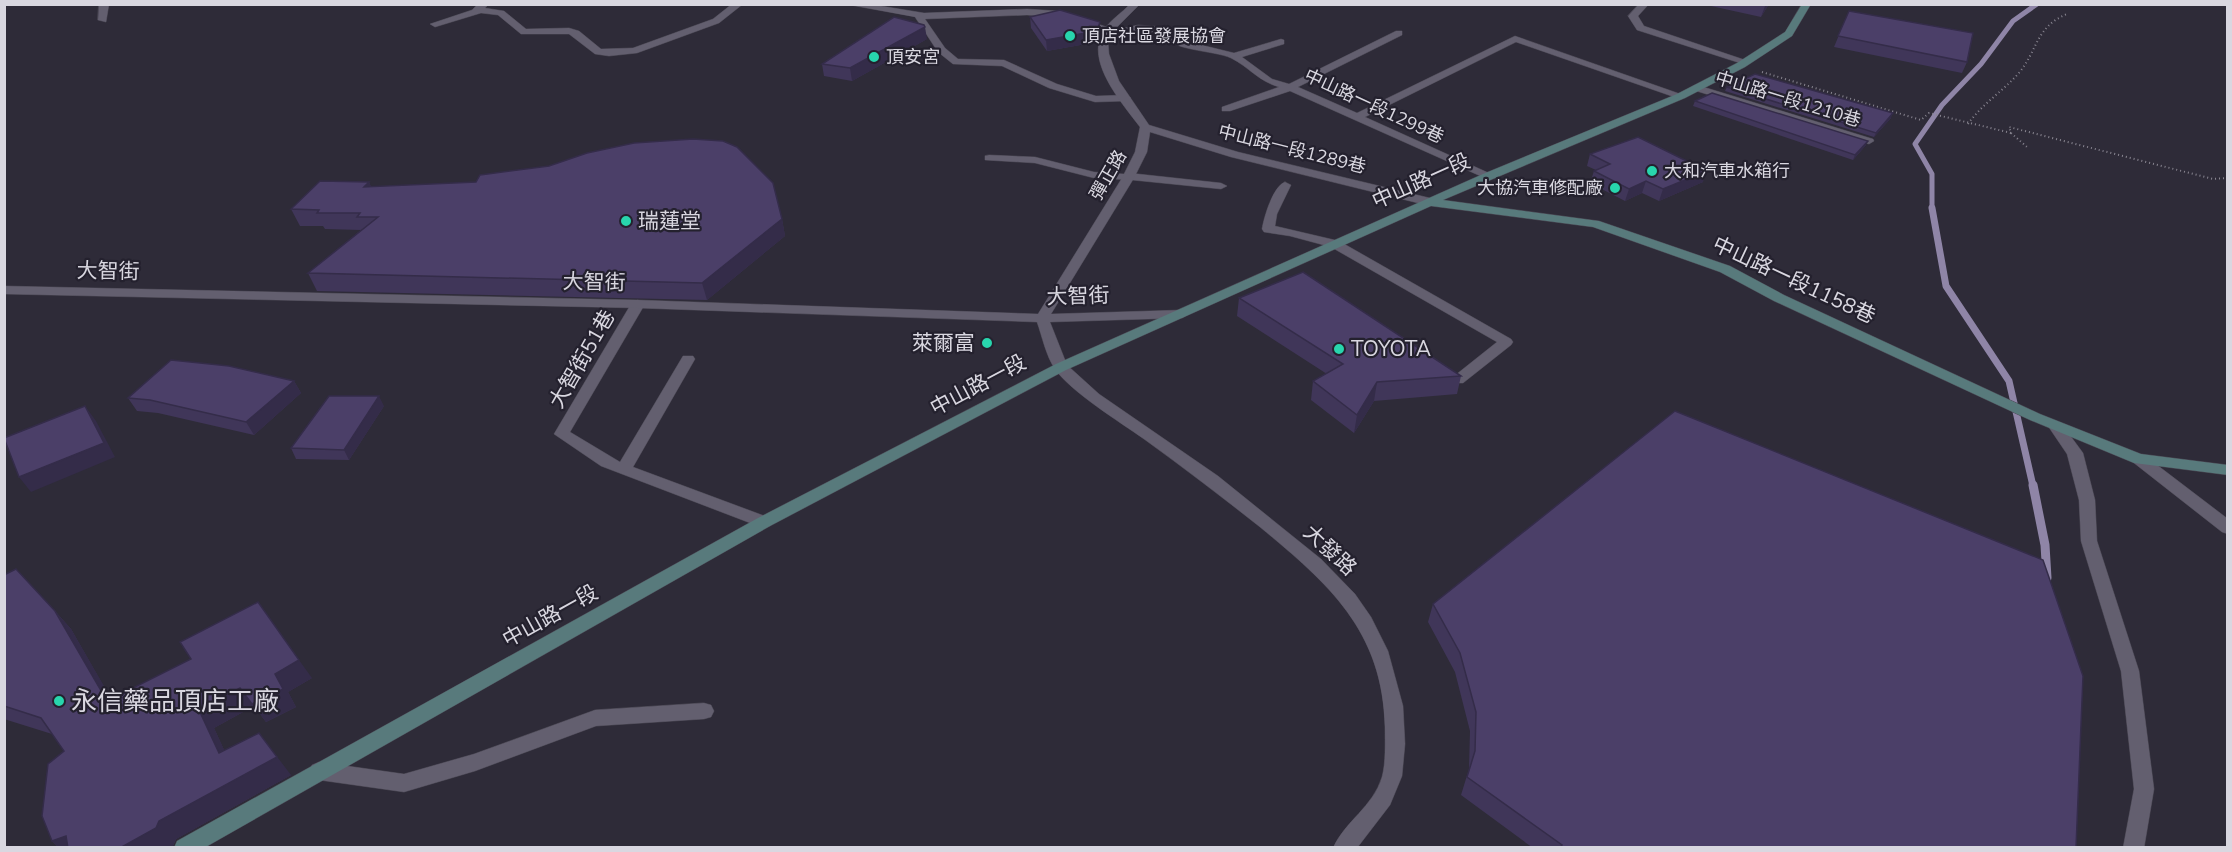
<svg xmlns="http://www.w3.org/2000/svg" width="2232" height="852" font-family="'Nunito Sans','Noto Sans TC',sans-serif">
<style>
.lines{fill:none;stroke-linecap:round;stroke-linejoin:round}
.stream-far2{stroke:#8f85a7;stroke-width:5}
.stream-far1{stroke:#8f85a7;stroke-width:7}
.stream{stroke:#8f85a7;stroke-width:9}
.lane-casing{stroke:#494652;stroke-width:1}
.street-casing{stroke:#494652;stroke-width:1}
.secondary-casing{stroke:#494652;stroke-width:1}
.path{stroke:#898691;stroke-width:2;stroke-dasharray:1 3;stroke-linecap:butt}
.lane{fill:#635f6f;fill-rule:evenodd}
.street{fill:#635f6f;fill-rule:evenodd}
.secondary{fill:#587a7c;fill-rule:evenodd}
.wall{fill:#403659}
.shaded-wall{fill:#342c49}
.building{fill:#4b3f68;stroke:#342c49;stroke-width:1.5}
.poi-dot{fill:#28d5ad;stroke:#24212e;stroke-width:2}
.labels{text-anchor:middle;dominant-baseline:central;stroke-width:4.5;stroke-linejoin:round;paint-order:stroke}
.far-poi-label{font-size:18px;fill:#d9d7e0;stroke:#24212e;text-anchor:start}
.far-street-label{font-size:18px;fill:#d9d7e0;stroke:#24212e}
.street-label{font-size:21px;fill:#d9d7e0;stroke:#24212e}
.poi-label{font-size:21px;fill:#d9d7e0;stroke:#24212e;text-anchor:start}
.near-poi-label{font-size:26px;fill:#d9d7e0;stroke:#24212e;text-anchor:start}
</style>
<rect width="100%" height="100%" fill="#2e2b38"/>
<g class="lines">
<path class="stream-far2" d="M1932 209V174L1915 144 1942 105 1981 64 2013 21 2037 4"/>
<path class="stream-far1" d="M1932 208 1946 286 2009 381 2033 486"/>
<path class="stream" d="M2033 485 2045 545 2047 578"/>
<g class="lane-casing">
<path id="lane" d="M99 4H109L106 22 98 20Z
M478 4H489L485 8 504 11 526 29 569 28 579 31 601 49 633 48 713 19 732 4H743L719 23 637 53 609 56 595 54 569 34H521L498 15 481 13 435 27 430 24 472 10Z
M845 4H869L924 13 1027 9 1058 11 1116 30 1138 25 1165 27 1168 28 1172 35 1181 40 1234 53 1281 39 1284 40V44L1242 57 1272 79 1289 84 1396 31H1402V35L1298 87 1357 113 1515 36 1686 96 1677 98 1516 42 1365 117 1491 174 1493 176 1487 179 1290 91 1230 111H1222V107L1279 87C1258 81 1249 67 1231 58 1213 50 1169 51 1161 33L1138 31 1116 36 1057 17 1027 15 925 19 945 48 958 59 1004 60 1057 84 1096 96 1126 95 1131 98 1126 101 1095 102 1049 88 1002 66 953 64 938 52 915 17Z
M1639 4H1649L1638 16 1644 26 1751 62 1743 64 1637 30 1628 16Z
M1697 85 1873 139 1874 141 1869 144 1865 143 1693 90V86Z
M989 155 1035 157 1094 172 1124 174 1129 173 1221 183 1227 186 1221 189 1132 180 1094 178 1035 163 985 160V156Z
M1285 182 1291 185 1277 214 1275 226 1339 241 1511 339 1513 342 1511 345 1463 383H1453L1451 380 1453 377 1497 342 1331 247 1290 236 1264 232 1262 229C1264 217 1273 186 1285 182Z
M638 300 645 304 570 432 620 462 683 356H693L695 359 633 467 770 518 772 522 770 526H758L601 466 554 434 631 304Z
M2056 421 2061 423 2083 453 2095 500 2097 541 2139 671 2154 789 2144 848H2123L2134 789 2121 671 2081 541 2079 500 2067 454 2048 426Z
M2139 454 2144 455 2228 519V534L2222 532 2134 463 2131 459 2134 455Z
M704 703 711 705 714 711 711 717 704 719 596 726 475 771 404 792 319 780 312 777 309 771 312 765 319 762 404 774 474 754 595 710Z"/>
</g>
<g class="street-casing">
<path id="street" d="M1130 4H1140L1113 31 1108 42 1109 54 1119 81 1149 125 1238 152 1434 199 1436 202 1430 206 1231 157 1150 132 1147 152 1134 178 1051 314 1182 310 1189 314 1182 318 1050 322 1067 365 1099 394 1218 476 1321 559 1355 594 1371 617 1388 651 1403 706 1405 744 1402 776 1390 805 1357 848H1333C1345 821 1373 807 1382 777 1386 762 1385 743 1385 727 1383 631 1329 584 1260 527 1222 497 1184 468 1144 439 1120 422 1071 392 1055 369 1046 356 1042 336 1037 322L638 308 4 294V286L638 300 1038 314 1122 178 1135 152 1140 127C1122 103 1085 62 1103 31 1110 20 1122 13 1130 4Z"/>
</g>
<g class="secondary-casing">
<path id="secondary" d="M1802 4H1811L1792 36 1745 67 1685 98 1443 200 1599 221 1730 266 1784 295 2040 414 2141 454 2228 465V475L2134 463 2030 420 1774 301 1720 272 1593 227 1431 206 1066 370 770 526 204 848H174L177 841 758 518 1056 364 1483 174 1677 94 1737 63 1785 32Z"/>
</g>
<path class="path" d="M1762 72 1921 120 1929 113 2011 133 2009 127 2213 179 2228 178
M1968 124C1982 104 2002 92 2018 74 2038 51 2035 27 2067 14
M2011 133 2027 147"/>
<use href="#lane" class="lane"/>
<use href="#street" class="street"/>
<use href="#secondary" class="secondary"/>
</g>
<path class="wall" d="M1712 4H1769L1761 17 1711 6Z
M1849 11 1967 62 1962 73 1834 47Z
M1030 17 1100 33 1097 42 1047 51 1031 28Z
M927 39 852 81 824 76 822 64Z
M1727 87 1891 118 1874 137 1725 91Z
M1695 101 1866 145 1853 160 1693 106Z
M1590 154 1703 182 1659 201 1642 193 1625 201 1590 183 1594 171 1596 170 1587 166Z
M369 182 371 187 782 219 785 236 707 300 317 291 308 273 361 230 325 229 323 226H300L291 209Z
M1239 298 1461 376 1457 394 1374 401 1354 433 1311 400 1313 381 1327 374 1237 316Z
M294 381 301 393 254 435 158 413 137 411 128 398Z
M384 406 349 460 296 459 291 448Z
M4 575 55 611 71 629 111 699 312 678 288 692 296 707 266 722 254 706 214 728 224 750 291 775 176 839 173 846 169 848H59L52 841 64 751 52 734 4 719Z
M1433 604 2076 848H1533L1461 795 1469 769 1470 731 1455 672 1428 622Z"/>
<path class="shaded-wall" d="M1766 4H1769L1761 17 1765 6Z
M1100 22V33L1097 42 1047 51 1046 40Z
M925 27 927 39 852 81 850 68Z
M1893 113 1891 118 1874 137 1876 133Z
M1868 141 1866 145 1853 160 1855 155Z
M1707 171 1703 182 1659 201 1663 189Z
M1646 181 1642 193 1625 201 1629 189Z
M369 182 376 198 364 187Z
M782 219 785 236 707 300 702 283Z
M294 381 301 393 254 435 246 422Z
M1377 382 1374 401 1354 433 1357 415Z
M379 396 384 406 349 460 344 450Z
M85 406 96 421 115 457 31 492 19 477Z
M55 611 71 629 123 719 107 701Z
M299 660 312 678 288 692 296 707 266 722 252 704 275 674Z
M240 688 254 706 214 728 234 771 219 753 199 710Z
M259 733 291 775 176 839 173 846 169 848H120L159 821Z
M66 836 77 848H59L52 841Z"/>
<path class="building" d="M1060 10 1100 22 1097 31 1046 40 1030 17Z
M1849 11 1973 33 1967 62 1838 36Z
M894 17 924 25 925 27 850 68 822 64Z
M1755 74 1893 113 1876 133 1727 87Z
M1712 93 1868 141 1855 155 1695 101Z
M1638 137 1707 171 1663 189 1646 181 1629 189 1594 171 1610 164 1590 154Z
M693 139 723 141 737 147 773 183 782 219 702 283 308 273 378 217H357L360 213H317L319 210 291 209 320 181 369 182 364 187 476 182 480 175 549 166 587 153 634 143Z
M1303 272 1461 376 1377 382 1357 415 1313 381 1343 364 1239 298Z
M171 360 229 366 294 381 246 422 150 400 128 398Z
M329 396H379L344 450 291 448Z
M85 406 104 443 19 477 4 438Z
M1675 411 2043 560 2083 676 2076 848H1560L1562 845 1467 777 1475 751 1476 712 1460 653 1433 604Z
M16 569 55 611 107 701 191 659 180 642 258 602 299 660 275 674 283 689 252 704 240 688 199 710 219 753 259 733 277 757 159 821 156 828 120 848H68L66 836 52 841 42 816 48 764 64 751 41 718 4 706V575Z"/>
<g class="poi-dot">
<circle cx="1070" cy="36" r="6"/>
<circle cx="874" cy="57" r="6"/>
<circle cx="1652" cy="171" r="6"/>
<circle cx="1615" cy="188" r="6"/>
<circle cx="626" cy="221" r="6"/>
<circle cx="987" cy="343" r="6"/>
<circle cx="1339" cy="349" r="6"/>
<circle cx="59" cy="701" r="6"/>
</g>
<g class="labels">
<g class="far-poi-label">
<text x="1082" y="36">頂店社區發展協會</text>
<text x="886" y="57">頂安宮</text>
<text x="1664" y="171">大和汽車水箱行</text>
<text x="1603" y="188" text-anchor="end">大協汽車修配廠</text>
</g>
<g class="far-street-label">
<text transform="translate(1788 99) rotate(17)">中山路一段1210巷</text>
<text transform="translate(1374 106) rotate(25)">中山路一段1299巷</text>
<text transform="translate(1292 149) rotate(14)">中山路一段1289巷</text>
<text transform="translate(1108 175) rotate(-60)">彈正路</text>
</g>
<g class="street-label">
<text transform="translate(1421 181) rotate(-24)">中山路一段</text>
<text transform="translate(108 271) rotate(1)">大智街</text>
<text transform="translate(1794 280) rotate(25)">中山路一段1158巷</text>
<text transform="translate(594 282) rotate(1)">大智街</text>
<text transform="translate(1078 296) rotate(-2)">大智街</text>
<text transform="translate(582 359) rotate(-60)">大智街51巷</text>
<text transform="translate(978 385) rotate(-28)">中山路一段</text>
<text transform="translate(1330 550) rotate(43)">大發路</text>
<text transform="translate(550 616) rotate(-29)">中山路一段</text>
</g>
<g class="poi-label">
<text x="638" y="221">瑞蓮堂</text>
<text x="975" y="343" text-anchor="end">萊爾富</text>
<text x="1351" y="349">TOYOTA</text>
</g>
<g class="near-poi-label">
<text x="71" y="701">永信藥品頂店工廠</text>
</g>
</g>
<rect width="2232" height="852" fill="none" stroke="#d9d7e0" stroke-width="12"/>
</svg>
